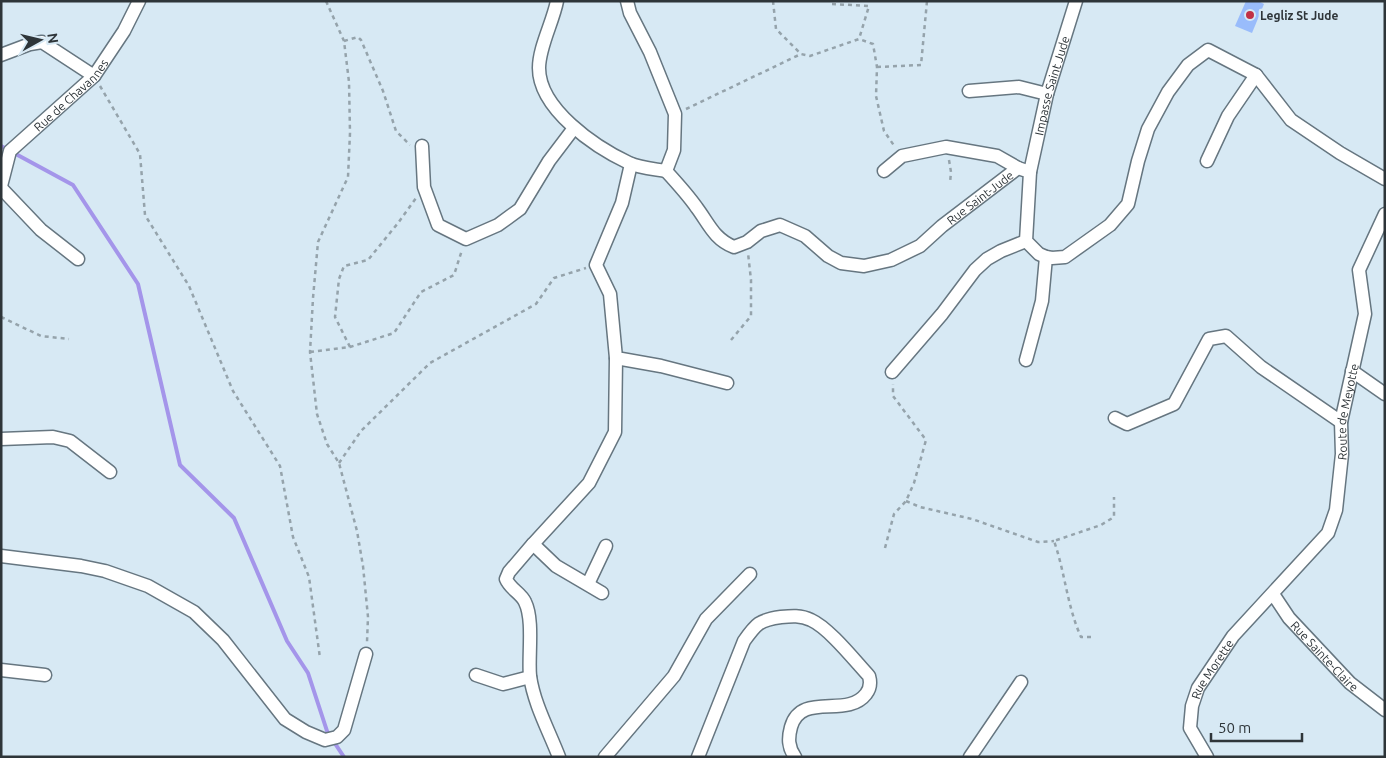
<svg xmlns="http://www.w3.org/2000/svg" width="1386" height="758" font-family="Ubuntu,sans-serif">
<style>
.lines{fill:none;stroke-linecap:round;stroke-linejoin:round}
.stream{stroke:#a495ea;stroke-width:4}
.building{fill:#99bcfb}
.minor-casing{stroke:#667680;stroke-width:15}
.path{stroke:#95a3ab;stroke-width:2.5;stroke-dasharray:4 4;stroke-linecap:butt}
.minor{stroke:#fff;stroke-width:12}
.poi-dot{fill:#c13145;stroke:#d7e9f4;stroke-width:2}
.labels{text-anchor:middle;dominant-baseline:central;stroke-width:4.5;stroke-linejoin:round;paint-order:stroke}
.poi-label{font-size:12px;font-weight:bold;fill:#2e3539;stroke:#d7e9f4;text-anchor:start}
.street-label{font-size:12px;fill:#2e3539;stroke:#d7e9f4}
</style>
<rect width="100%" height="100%" fill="#d7e9f4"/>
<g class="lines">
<path class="stream" d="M1 146 73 185 138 284 180 465 234 518 287 641 308 673 327 731 330 736
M334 742 344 757"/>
</g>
<path class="building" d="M1246 1H1258L1264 4 1252 33 1235 26Z"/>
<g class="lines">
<g class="minor-casing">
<g id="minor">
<path d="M557 1C553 22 539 47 539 68 539 109 595 147 629 163 640 168 655 169 666 171"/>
<path id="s1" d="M627 1 630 13 650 52 675 114 674 150 666 171C677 183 688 195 697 208 709 224 714 239 734 247L747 242 761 231 780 225 805 236 828 256 841 263 864 266 891 260 920 246 942 226 1018 168 1030 172 1026 241 1039 254 1046 257 1052 258 1065 257 1110 225 1128 204 1138 161 1148 129 1168 92 1188 65 1208 50 1256 75 1291 120 1340 153 1385 179"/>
<path d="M1 55 30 44 42 42 94 76"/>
<path d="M969 91 1019 87 1047 94"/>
<path d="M422 146 424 187 438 225 466 239 498 225 520 209 549 161 574 128"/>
<path d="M1207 161 1228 116 1256 75"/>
<path d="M631 164 622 203 596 265 610 294 616 358 661 366 727 383"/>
<path d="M884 171 902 156 946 147 997 156 1018 168"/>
<path id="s2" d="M1030 172 1047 94 1076 1"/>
<path id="s3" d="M1 186 10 151 94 76 124 31 139 1"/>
<path d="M1 188 41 230 78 259"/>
<path d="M1026 360 1042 301 1046 257"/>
<path d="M1352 371 1385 394"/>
<path d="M892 372 942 314 975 270 987 259 1001 251 1026 241"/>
<path d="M1115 418 1127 424 1174 404 1209 339 1226 336 1261 367 1341 422"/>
<path d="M1 439 53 437 70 441 110 472"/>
<path d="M533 544 556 566 602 593"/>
<path d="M1 556 81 566 105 571 148 586 194 612 223 640 285 719 306 732 325 740 337 737 344 730 366 654"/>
<path d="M588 584 606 546"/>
<path id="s4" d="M1273 594 1289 618 1350 683 1385 710"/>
<path d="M1 670 45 675"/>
<path d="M476 675 503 684 530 677"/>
<path d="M559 757C549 731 534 704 530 676 528 656 534 620 525 602 521 593 510 589 506 579L509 572 533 544 589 483 615 432 616 358"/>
<path d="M605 757 674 676 706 619 750 574"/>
<path d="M698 757 744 641C756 624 759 620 781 617 791 616 801 615 811 620 829 628 855 661 869 676 871 683 870 689 866 694 847 719 801 691 791 727 788 738 788 747 795 757"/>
<path d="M970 757 1021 682"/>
<path id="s5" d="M1207 757 1190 728 1192 706 1198 688 1233 636 1328 533 1336 510 1342 454 1341 422 1365 314 1359 270 1385 214"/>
</g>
</g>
<path class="path" d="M326 1 344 41 349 82 350 133 348 177 318 242 313 298 310 352 317 414 327 444 339 463 357 531 363 566 368 617 367 642
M773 1 776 29 801 54 810 56 859 39 873 44 877 67 876 96 884 131 895 147
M832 4 869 6 859 39
M344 41 358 37 361 40 383 91 396 131 410 145
M877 67 921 65 927 1
M100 86 140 154 145 215 189 286 233 391 280 466 293 537 309 577 320 658
M686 109 801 54
M949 160 951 172 950 183
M1 317 41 336 69 339
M731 340 751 316V280L748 253
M350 347 335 317 339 279 344 266 368 260 398 223 416 198
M310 352 350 347 394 333 421 292 454 275 462 250
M339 463 361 431 430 363 536 304 554 278 586 268
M906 501 920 507 972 519 1038 542 1054 541
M885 548 894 514 906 501 914 483 926 440 893 396V384
M1091 637H1081C1067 606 1065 572 1054 541L1101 525 1114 517V497"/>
<use href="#minor" class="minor"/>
</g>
<circle class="poi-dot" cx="1250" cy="15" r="5"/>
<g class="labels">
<g class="poi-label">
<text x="1260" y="15">Legliz St Jude</text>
</g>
<g class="street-label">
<text stroke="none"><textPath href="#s2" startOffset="89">Impasse Saint Jude</textPath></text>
<text stroke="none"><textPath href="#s3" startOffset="119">Rue de Chavannes</textPath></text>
<text stroke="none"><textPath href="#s1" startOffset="569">Rue Saint-Jude</textPath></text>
<text stroke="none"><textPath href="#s5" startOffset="401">Route de Meyotte</textPath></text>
<text stroke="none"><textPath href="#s4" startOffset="81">Rue Sainte-Claire</textPath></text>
<text stroke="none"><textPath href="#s5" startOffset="98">Rue Morette</textPath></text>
</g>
</g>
<rect width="1386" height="758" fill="none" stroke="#2e3539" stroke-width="5"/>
<g transform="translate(40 40) rotate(82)" stroke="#d7e9f4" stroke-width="4" paint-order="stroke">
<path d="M0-4L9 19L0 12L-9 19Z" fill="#2e3539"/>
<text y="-8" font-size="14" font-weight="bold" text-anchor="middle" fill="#2e3539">N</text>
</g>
<path d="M1211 733v8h91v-8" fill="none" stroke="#2e3539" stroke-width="2.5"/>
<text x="1218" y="733" font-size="15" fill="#2e3539" stroke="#d7e9f4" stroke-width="4" paint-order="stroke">50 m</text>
</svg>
